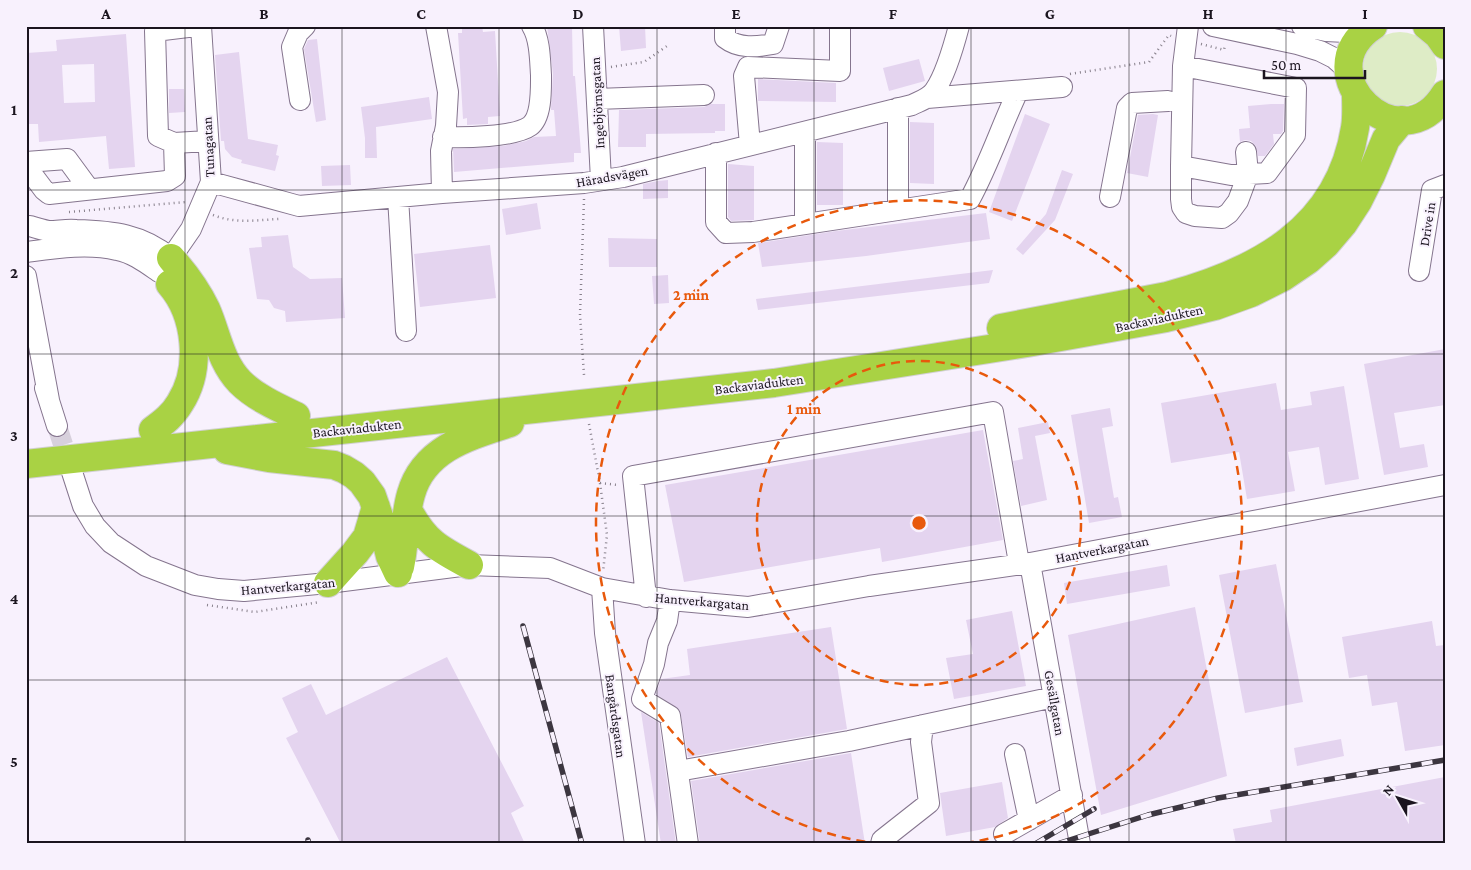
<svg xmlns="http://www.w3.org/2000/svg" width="1471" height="870" font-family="'Crimson Pro',serif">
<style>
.green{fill:#deecc6}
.building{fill:#e4d4ef;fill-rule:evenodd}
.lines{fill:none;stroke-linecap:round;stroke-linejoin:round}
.minor-tunnel{stroke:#d7d0dc;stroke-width:20;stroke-dasharray:20 10;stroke-linecap:butt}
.minor-casing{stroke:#85758e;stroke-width:22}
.highway-casing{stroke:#d1d0d2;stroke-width:30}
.path{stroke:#88818c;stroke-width:2.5;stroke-dasharray:1 4;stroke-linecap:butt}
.minor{stroke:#fff;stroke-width:20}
.highway{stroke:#a9d244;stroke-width:28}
.rail-casing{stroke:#3c3640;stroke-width:5.5}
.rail{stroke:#f8f1fd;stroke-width:4;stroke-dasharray:11;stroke-linecap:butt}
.grid{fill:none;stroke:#1b151f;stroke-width:1;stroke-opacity:0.55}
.ring{fill:none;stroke:#e8590c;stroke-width:2.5;stroke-dasharray:9 6}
.labels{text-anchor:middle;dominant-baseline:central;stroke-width:4;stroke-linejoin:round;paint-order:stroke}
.street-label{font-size:14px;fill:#1b151f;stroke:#f8f1fd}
.centre{fill:#e8590c;stroke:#f8f1fd;stroke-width:2.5}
.ring-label{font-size:15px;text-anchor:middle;font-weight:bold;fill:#e8590c;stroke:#f8f1fd;stroke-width:4;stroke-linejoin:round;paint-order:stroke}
.neatline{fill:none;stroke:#1b151f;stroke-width:2}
.grid-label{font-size:16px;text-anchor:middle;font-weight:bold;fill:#1b151f}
</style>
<rect width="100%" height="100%" fill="#f8f1fd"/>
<path class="green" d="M1363 69a37 37 0 1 1 74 0a37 37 0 1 1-74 0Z"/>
<path class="building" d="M462 26H482L483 32 495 31 500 116 488 117V124L467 125V118L463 119 458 33H462Z
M547 26H572L573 76H575L581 153H574V162L454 172 453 149 503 146 526 141 534 137 556 136 554 110H551V107L553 74Z
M619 26H645L646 48 621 51Z
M126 34 135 167 109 169 106 136 39 142 38 124H29L26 86V53L57 51 56 40ZM94 64 95 102 64 103 62 65Z
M317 39 326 120 316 122 304 49 308 40Z
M239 52 248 139 278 145 276 155 279 156 275 171 241 163 242 160 232 157 225 149 224 141H221L215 55Z
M919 59 925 81 889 91 883 68Z
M758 79 836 83V102L758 101Z
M169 89H184L185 112 169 113Z
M429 97 432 119 376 127 377 158H365V138L361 107Z
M711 104H725V131H715V133L646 134V147H618L619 110 704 107Z
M1271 104H1284L1283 131 1281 134H1273L1274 144 1265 156H1258L1256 146 1251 141 1245 140 1240 142 1239 129 1250 128 1248 106Z
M1025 114 1050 124 1012 221 989 212Z
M1153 114 1158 115 1148 177 1127 173 1138 115Z
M910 122 934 123V184L910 183Z
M817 142 843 143V205H817Z
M728 164 754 166V220L731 221 728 217Z
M350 165 351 185 322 186 321 166Z
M1062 170 1073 174 1055 220 1023 255 1016 249 1046 214Z
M668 180V198L643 199V184L658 181Z
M537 203 541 229 506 235 502 209Z
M986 213 990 239 866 256 762 267 758 243 836 231Z
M288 235 293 267 310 279 342 278 345 318 286 322 285 311 274 308 269 300 257 299 249 248 262 247 261 237Z
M608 238 657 239V267H609Z
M490 245 496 298 420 307 414 254Z
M993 270 989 283 758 310 756 299Z
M668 275 669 303 654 304 652 276Z
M1445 349V405L1394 413 1400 448 1424 444 1428 467 1384 475 1364 364Z
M1276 383 1281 410 1312 405 1310 392 1344 386 1359 479 1325 485 1319 447 1288 452 1295 491 1247 499 1239 452 1171 463 1161 403Z
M1110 408 1113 426 1102 428 1114 498 1118 497 1122 517 1089 523 1071 415Z
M1048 422 1050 433 1035 436 1047 500 1021 506 1013 461 1023 459 1018 428Z
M983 430 1003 540 882 562 880 548 684 582 665 485Z
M1276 564 1303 702 1245 713 1219 575Z
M1167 565 1170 586 1067 604 1064 583Z
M1195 607 1227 776 1101 815 1068 635Z
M1012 611 1026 686 954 699 946 658 973 654 966 620Z
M1432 621 1436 646 1445 645V745L1405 751 1397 702 1372 706 1367 675 1349 678 1342 637Z
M831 627 847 729 688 757 680 710 656 694 661 679 690 675 687 649Z
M447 657 524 806 511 813 525 844H341L286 738 298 732 282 698 311 684 326 715Z
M641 712 659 723 676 844H661Z
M1341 739 1344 756 1297 766 1294 748Z
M851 753 865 844H700L691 781Z
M1445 777V844H1236L1233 829 1272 822 1270 810Z
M1002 782 1008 818 995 827 946 836 940 793Z"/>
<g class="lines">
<path class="minor-tunnel" d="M57 426 71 469"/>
<g class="minor-casing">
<path id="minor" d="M436 26 448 92 446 126 441 151 442 193
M593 26 601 180
M725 26V38C739 49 756 47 773 44L779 26
M1213 26 1297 44 1320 51 1334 58 1350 72
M1302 26 1326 31 1365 33
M1183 66 1296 88 1295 135 1267 173 1231 175 1181 166 1183 66 1188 26
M927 98 1062 87
M597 99 704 95
M300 100 292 47 298 33 305 26
M805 132V224
M443 137C463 138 515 137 530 126 542 117 541 89 541 75 540 60 540 39 532 26
M174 143 158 136 155 31 196 26
M750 145 744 76 748 67 840 71V26
M716 153V222L726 233 753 232 970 199C989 164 1001 127 1018 91
M26 162 67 159 89 189
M26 166 44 190 49 194 167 181 175 176 174 143 208 141
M1181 166V199L1182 207 1186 213 1195 216 1222 218 1229 213 1238 201 1248 174 1246 152
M211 182 299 206 442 193 584 183 623 177 912 105C920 101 930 98 935 90 946 74 954 45 959 26
M398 197 406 331
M1110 197 1127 108 1132 103 1168 101
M898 210V108
M30 226C36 228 43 230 49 231 58 231 67 229 76 230 113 231 142 234 171 258
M27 252C56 248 88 243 117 250 133 253 146 263 159 272L171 258 191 229 211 182 201 26
M1419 271 1432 190 1445 185
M26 276 49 400
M45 388 57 426
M71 469 83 506 95 526 111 543 146 566 195 585 218 589 244 591 328 583 469 565 550 568 602 588 670 600 748 607 869 586 1030 563 1445 485
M1030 563 1080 844
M602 588 605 633 635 844
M646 597 633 476 993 412 1019 563
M670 600 667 621 658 643 654 664 642 699 670 716 688 844
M1015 754 1029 820
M678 771 849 741 1054 697
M1004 834 1072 795
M881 844 882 840 929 803 921 742 923 725"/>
</g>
<g class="highway-casing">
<path id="highway" d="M1373 26C1303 73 1400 167 1445 94
M1427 26 1438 35 1445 45
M171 258C185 274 197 290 206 309 217 334 220 361 240 382 255 397 277 407 296 416
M1001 328 1167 296C1257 272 1339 229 1355 128 1357 117 1356 104 1356 93
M153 430C164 422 173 415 180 403 202 369 197 315 170 284
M227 450 269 458 334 465 344 469 354 475 362 482 372 496 383 528 390 556 398 573
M26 464 774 383 1033 342 1166 318 1215 306 1251 293 1283 277 1308 260 1326 244 1343 224 1358 201 1371 175 1386 139 1402 120
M408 510C425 542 439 549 469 565
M400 567C405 543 404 518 411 494 424 448 470 436 510 423
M328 583 355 553 367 537 376 507"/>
</g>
<path class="path" d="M1201 44 1224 50 1225 45
M611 67 644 62 667 46
M1070 74 1149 62 1169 35 1171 36
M584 199 580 315 584 375
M69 212 186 202
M213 215C235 224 257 220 279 219
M589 424 600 483 607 535 603 572
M600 483 618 485
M207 605 255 612 320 602"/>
<use href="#minor" class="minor"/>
<use href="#highway" class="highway"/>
<g class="rail-casing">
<path id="rail" d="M523 626 582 844
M308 840 309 844
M1035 844 1094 809
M1057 844 1148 815 1218 798 1445 760"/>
</g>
<use href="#rail" class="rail"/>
</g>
<path class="grid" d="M185 26V844M342 26V844M499 26V844M657 26V844M814 26V844M971 26V844M1129 26V844M1286 26V844M26 190H1445M26 354H1445M26 516H1445M26 680H1445"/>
<g class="ring">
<circle cx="919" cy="523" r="162"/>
<path d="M880 844A323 323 0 1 1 958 844"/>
</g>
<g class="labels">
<g class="street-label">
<text transform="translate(597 103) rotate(-93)">Ingebjörnsgatan</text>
<text transform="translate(208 147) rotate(-93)">Tunagatan</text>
<text transform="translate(612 176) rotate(-10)">Häradsvägen</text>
<text transform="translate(1427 224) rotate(-81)">Drive in</text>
<text transform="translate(1159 318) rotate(-12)">Backaviadukten</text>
<text transform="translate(759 384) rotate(-7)">Backaviadukten</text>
<text transform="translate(357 428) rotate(-6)">Backaviadukten</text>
<text transform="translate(1102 549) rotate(-11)">Hantverkargatan</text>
<text transform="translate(288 586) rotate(-5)">Hantverkargatan</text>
<text transform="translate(702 601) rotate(5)">Hantverkargatan</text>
<text transform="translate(1055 703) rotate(80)">Gesällgatan</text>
<text transform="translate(616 716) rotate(82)">Bangårdsgatan</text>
</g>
</g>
<circle cx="919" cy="523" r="8" class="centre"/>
<g class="ring-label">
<text x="691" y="300">2 min</text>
<text x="804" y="414">1 min</text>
</g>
<rect width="1471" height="870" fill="none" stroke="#f8f1fd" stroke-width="55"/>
<g transform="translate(1398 798) rotate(309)" stroke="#f8f1fd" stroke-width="4" paint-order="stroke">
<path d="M0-4L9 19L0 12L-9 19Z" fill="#1b151f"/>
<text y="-8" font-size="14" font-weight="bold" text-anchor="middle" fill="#1b151f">N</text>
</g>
<path d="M1264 70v8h101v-8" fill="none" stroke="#1b151f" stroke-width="2.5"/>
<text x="1271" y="70" font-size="15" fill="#1b151f" stroke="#f8f1fd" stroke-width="4" paint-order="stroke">50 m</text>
<rect x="28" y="28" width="1416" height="814" class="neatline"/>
<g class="grid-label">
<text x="106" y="19">A</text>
<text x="264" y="19">B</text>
<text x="421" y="19">C</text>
<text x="578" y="19">D</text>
<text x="736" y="19">E</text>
<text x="893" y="19">F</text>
<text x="1050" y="19">G</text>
<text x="1208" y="19">H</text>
<text x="1365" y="19">I</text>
<text x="14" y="115">1</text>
<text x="14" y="278">2</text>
<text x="14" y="441">3</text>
<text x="14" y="604">4</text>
<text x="14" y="767">5</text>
</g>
</svg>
